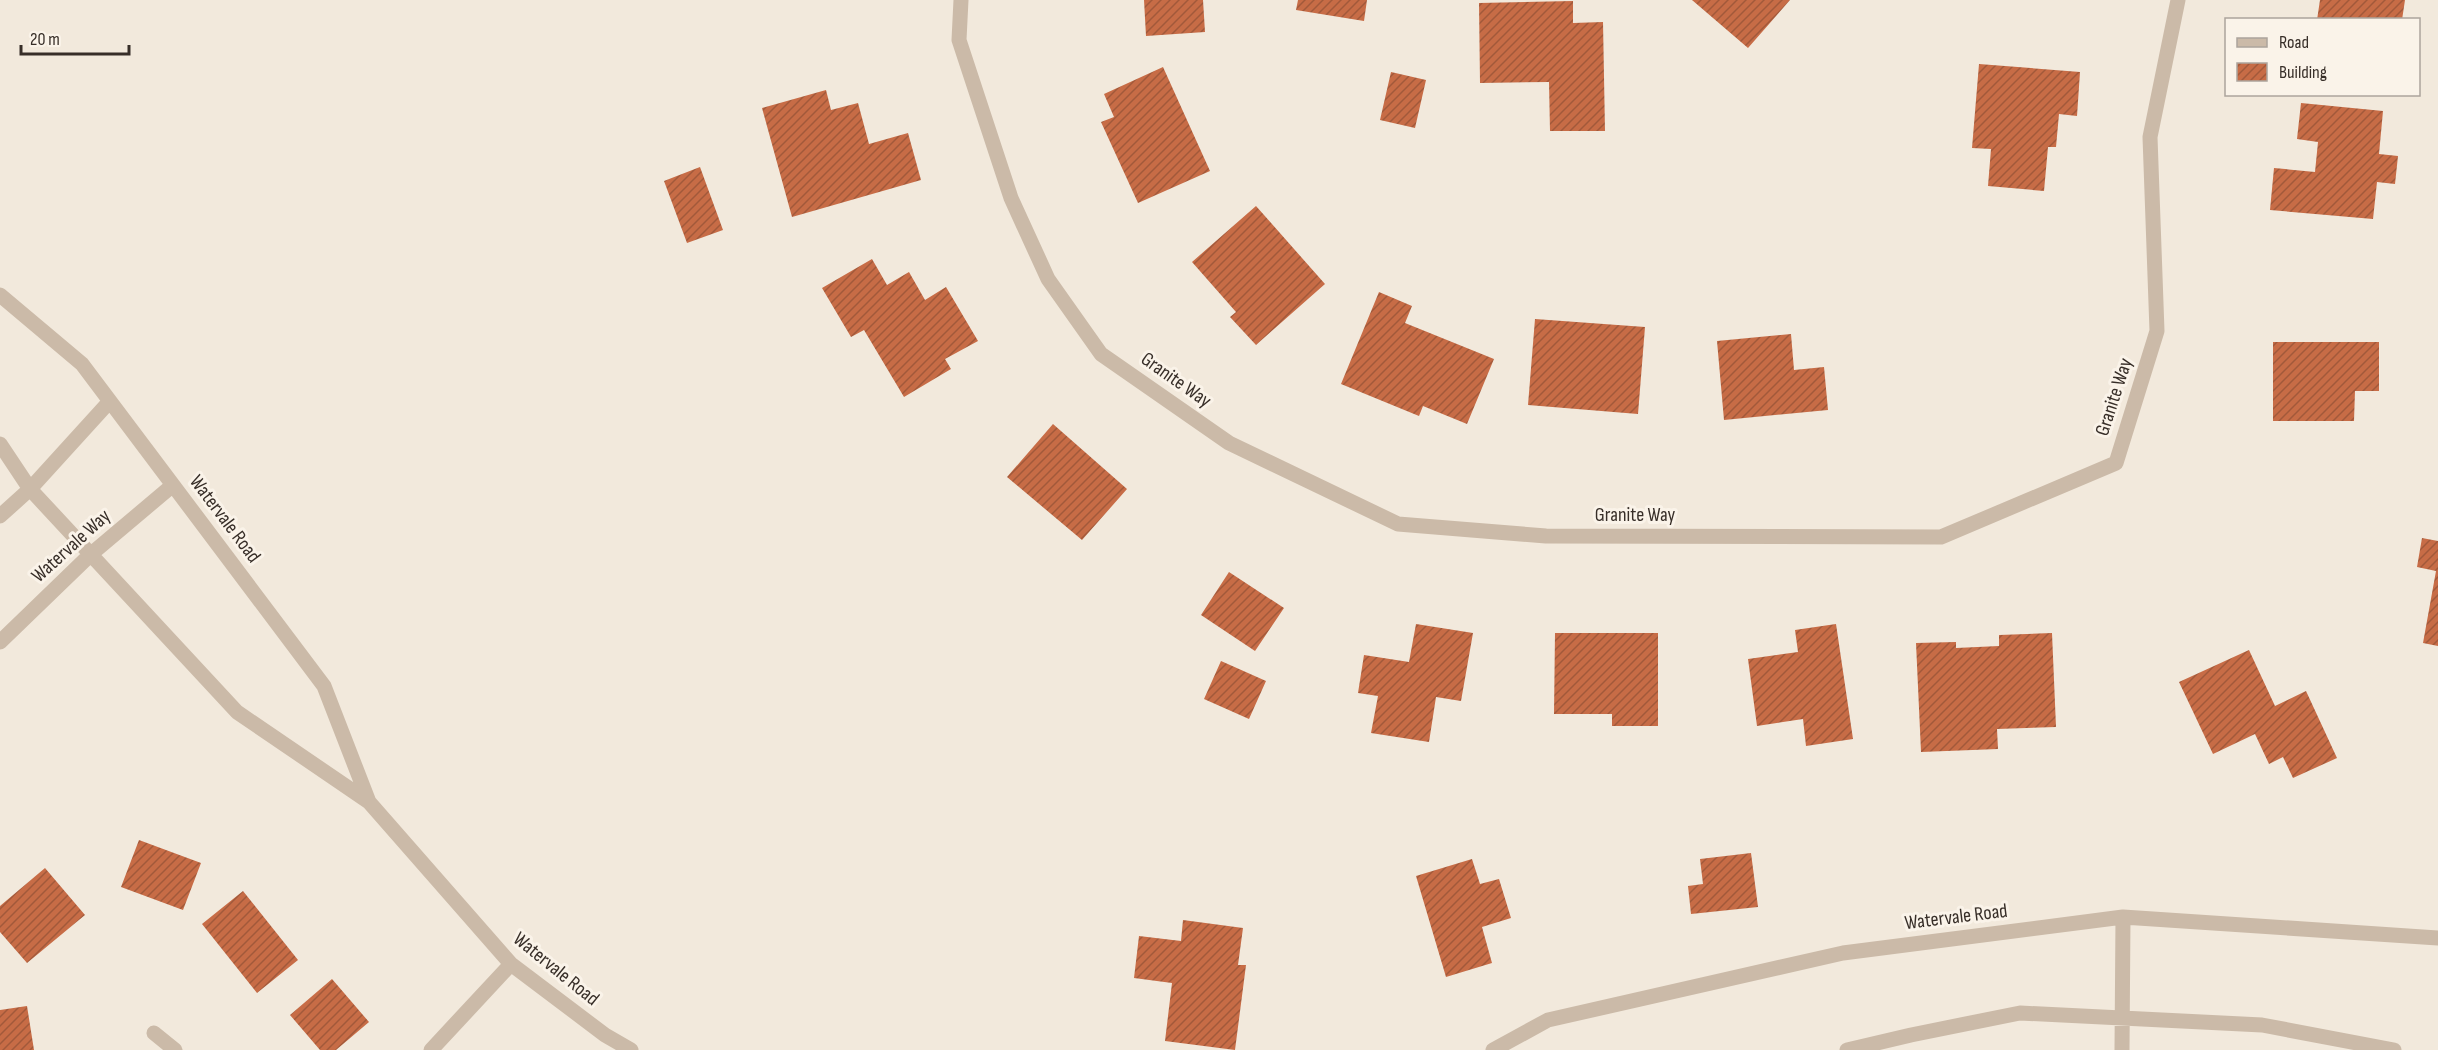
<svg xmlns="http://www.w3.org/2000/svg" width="2438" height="1050" font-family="'Sofia Sans Condensed',sans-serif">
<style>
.building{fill:url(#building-hatch)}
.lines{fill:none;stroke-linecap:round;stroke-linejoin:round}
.minor{stroke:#cbbaa8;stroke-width:15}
.labels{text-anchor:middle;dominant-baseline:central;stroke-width:6;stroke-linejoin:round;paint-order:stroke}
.street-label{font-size:20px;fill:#372e28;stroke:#faf3e9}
</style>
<defs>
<pattern id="building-hatch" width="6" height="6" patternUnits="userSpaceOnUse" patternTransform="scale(1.5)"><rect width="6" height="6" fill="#c76c46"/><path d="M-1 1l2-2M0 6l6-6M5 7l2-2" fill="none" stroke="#a2593a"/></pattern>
</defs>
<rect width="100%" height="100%" fill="#f2e9dc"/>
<path class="building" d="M1144 0H1203L1205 32 1146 36Z
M1298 0H1367L1364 21 1296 10Z
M1692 0H1790L1748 48Z
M2320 0H2405L2402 20H2317Z
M1573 1V23L1603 22 1605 131H1550L1549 82 1480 83 1479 3Z
M1979 64 2080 72 2077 116 2059 114 2056 147H2048L2044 191 1988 186 1991 149 1972 148Z
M1163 67 1210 171 1138 203 1101 122 1114 117 1104 94Z
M1391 72 1426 80 1415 128 1380 120Z
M826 90 831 110 858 103 869 144 908 133 921 180 792 217 762 108Z
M2301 103 2383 111 2379 154 2398 156 2395 184 2377 182 2373 219 2270 210 2274 168 2315 172 2318 142 2297 139Z
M700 167 723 230 687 243 664 181Z
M1256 206 1325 284 1256 345 1230 317 1236 312 1192 262Z
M872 259 887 285 909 272 925 300 946 287 978 341 945 359 951 369 904 397 864 330 851 337 822 288Z
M1379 292 1412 306 1405 323 1494 359 1467 424 1423 406 1419 416 1341 384Z
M1535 319 1645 327 1638 414 1528 405Z
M1791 334 1794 370 1824 367 1828 410 1724 420 1717 341Z
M2273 342H2379V391H2355L2354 421H2273Z
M1053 424 1127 489 1082 540 1007 477Z
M2422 538 2438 541V646L2423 643 2436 571 2417 567Z
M1229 572 1284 608 1255 651 1201 615Z
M1416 624 1473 633 1461 701 1436 697 1429 742 1371 733 1378 696 1358 693 1364 655 1409 662Z
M1836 624 1853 739 1806 746 1803 719 1757 726 1748 659 1798 652 1795 630Z
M1555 633H1658V726H1612V714H1554Z
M2052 633 2056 727 1997 729 1998 749 1921 752 1916 643 1956 642V648L1999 646V635Z
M2249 650 2275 706 2306 691 2337 758 2293 778 2283 757 2269 764 2255 734 2213 754 2179 682Z
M1221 661 1266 681 1249 719 1204 699Z
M139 840 201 863 183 910 121 887Z
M1751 853 1758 907 1691 914 1688 886 1703 884 1700 859Z
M1472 859 1480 884 1499 879 1511 918 1482 927 1492 963 1446 977 1416 876Z
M45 868 85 915 27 963 0 932V906Z
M243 891 298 960 257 993 202 924Z
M1183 920 1243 928 1238 965H1246L1235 1050 1165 1041 1172 983 1134 978 1139 936 1181 941Z
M332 979 369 1022 336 1050H320L290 1015Z
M27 1006 34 1050H0V1010Z"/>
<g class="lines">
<path class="minor" d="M961 0 959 40 1011 198 1048 279 1101 354 1229 443 1398 524 1546 536 1941 537 2116 463 2157 331 2150 137 2178 0
M0 295 82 364 324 686 369 802
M0 444 30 489 237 712 369 802 511 964 605 1035 631 1050
M0 516 30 489 110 401
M0 642 90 555 173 485
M154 1033 175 1050
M431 1050 511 964
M1493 1050 1548 1020 1843 953 2123 917 2438 938
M1847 1050 1911 1035 2020 1013 2262 1025 2394 1050
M2122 1050 2123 917"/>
</g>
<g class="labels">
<g class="street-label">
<text transform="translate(1176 380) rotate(35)">Granite Way</text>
<text transform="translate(2114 397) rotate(-72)">Granite Way</text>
<text x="1635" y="515">Granite Way</text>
<text transform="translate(225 519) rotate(53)">Watervale Road</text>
<text transform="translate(71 546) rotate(-42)">Watervale Way</text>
<text transform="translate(1956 917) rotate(-7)">Watervale Road</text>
<text transform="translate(556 969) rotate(39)">Watervale Road</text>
</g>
</g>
<rect x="2225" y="18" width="195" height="78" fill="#faf3e9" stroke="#aca49c" stroke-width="1.5"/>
<rect x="2237" y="38" width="30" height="9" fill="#cbbaa8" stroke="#aca49c" stroke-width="1.5"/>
<text x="2279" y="48" font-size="18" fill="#372e28">Road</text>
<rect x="2237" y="63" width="30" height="18" fill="url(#building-hatch)" stroke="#aca49c" stroke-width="1.5"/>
<text x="2279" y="78" font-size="18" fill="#372e28">Building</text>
<path d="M21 45v9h108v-9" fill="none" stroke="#372e28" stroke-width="3"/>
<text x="30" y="45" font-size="18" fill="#372e28" stroke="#faf3e9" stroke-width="4.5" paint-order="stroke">20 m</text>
</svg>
